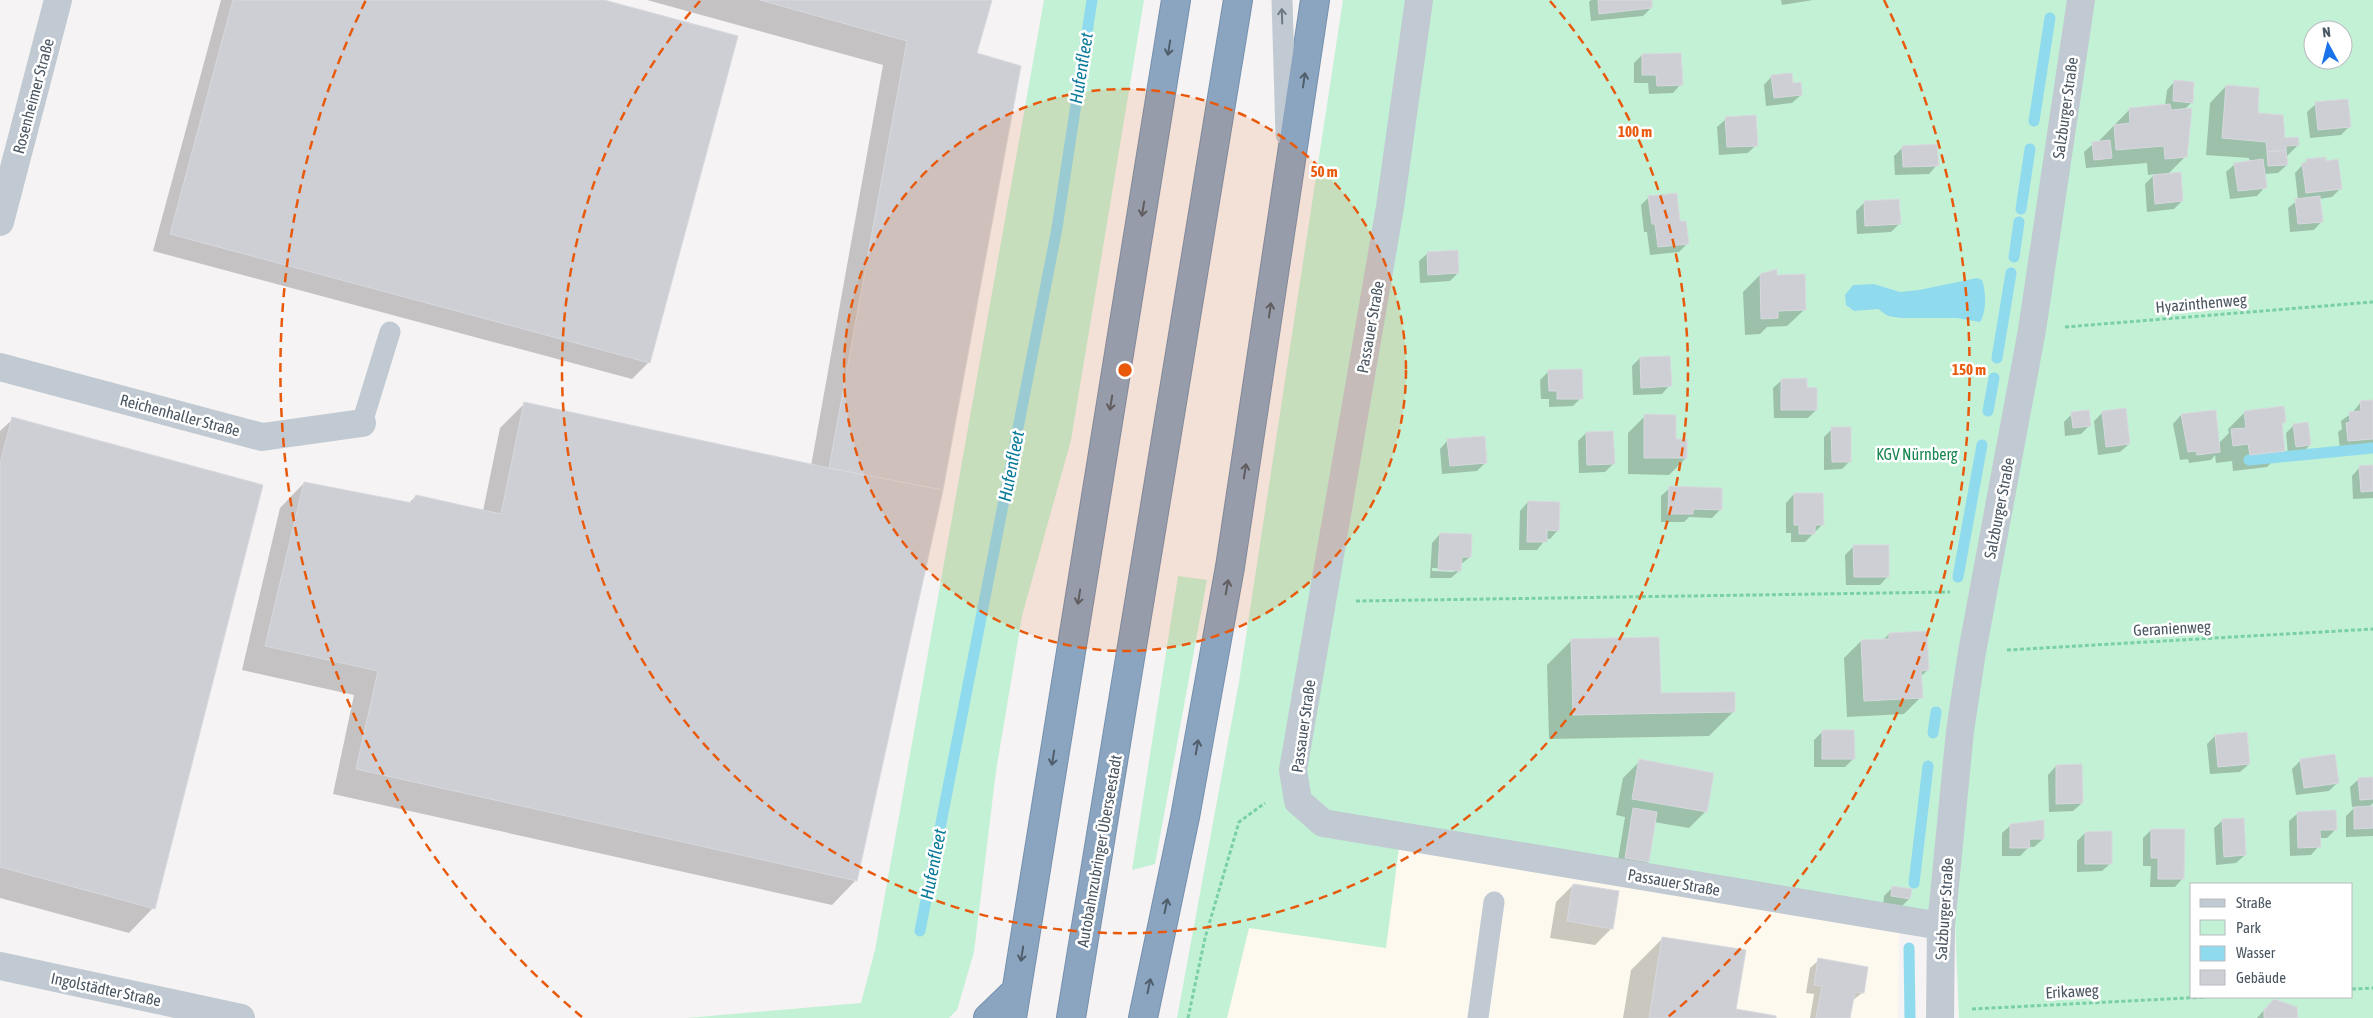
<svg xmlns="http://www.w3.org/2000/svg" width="2373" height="1018" font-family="'Asap Condensed',sans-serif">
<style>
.commercial{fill:#fdf9ef}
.green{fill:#c3f1d5;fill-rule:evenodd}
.water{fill:#90daee}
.shadow{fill:#0003;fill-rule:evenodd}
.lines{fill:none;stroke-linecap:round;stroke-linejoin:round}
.stream{stroke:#90daee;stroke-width:11}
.building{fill:#cdcfd5;stroke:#d7d9de}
.highway-casing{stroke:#7690ad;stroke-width:30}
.path{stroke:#7ad0a6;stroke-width:3;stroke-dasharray:4 2.5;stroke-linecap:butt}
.lane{stroke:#c1cad2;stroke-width:21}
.street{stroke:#c1cad2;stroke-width:28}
.highway{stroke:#8ba5c1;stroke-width:28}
.oneway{stroke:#6e7983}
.oneway2{stroke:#505e6b}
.ring{fill:none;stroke:#e8590c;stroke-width:2.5;stroke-dasharray:9 6}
.labels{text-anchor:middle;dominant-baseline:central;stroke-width:5;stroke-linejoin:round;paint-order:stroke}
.street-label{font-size:16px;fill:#4a5661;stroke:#fff}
.park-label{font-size:16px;fill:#17864f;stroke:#fff}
.water-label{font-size:18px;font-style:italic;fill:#0c7c9b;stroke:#fff}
.centre{fill:#e8590c;stroke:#fff;stroke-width:2.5}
.ring-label{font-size:15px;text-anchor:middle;font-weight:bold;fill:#e8590c;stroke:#fff;stroke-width:5;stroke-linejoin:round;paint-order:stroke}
</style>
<rect width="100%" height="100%" fill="#f5f3f3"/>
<path class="commercial" d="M1399 847 1899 931 1898 1018H1227L1249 928 1386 948Z"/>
<path class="green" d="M1044 0H1144L1071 440 1022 616 996 771 974 952 957 1010 949 1018H687L861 1003 875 950 898 822Z
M1343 0H2373V1018H1959L1955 920 1399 847 1386 948 1249 928 1227 1018H1177L1239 682ZM2313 30H2343V60H2313ZM2192 884H2352V997H2192Z
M1178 576 1207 580 1155 864 1132 870Z"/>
<path class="water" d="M1977 278 1982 280C1986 291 1987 312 1980 322L1957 318H1901L1888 316 1878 309 1854 311 1846 305 1845 295 1853 285 1874 284 1900 292 1919 290Z"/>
<path class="shadow" d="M221 0H600L649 362 632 379 153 251Z
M647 0H991L976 54 856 880 832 905 333 794 354 695 242 670 280 508 304 483 408 504 416 496 483 511 500 428 524 404 811 466 883 65Z
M1591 0H1650L1651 8 1643 16 1591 21 1589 2Z
M1781 0H1813L1782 5Z
M1642 55 1681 84 1673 93 1649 94 1648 83H1634V63Z
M1772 76 1792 85 1801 95 1792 103 1766 106 1764 85Z
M2175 81 2192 102 2184 110 2186 156 2167 175 2182 201 2174 209 2147 212 2145 184 2155 174 2148 175 2147 163 2086 168 2084 152 2093 144 2097 143 2130 109 2165 106 2167 90Z
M2226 86 2284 140 2298 145 2286 157 2287 165 2278 173 2264 174 2265 187 2257 196 2230 199 2226 172 2235 164 2250 162 2249 158 2206 155 2210 103Z
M2316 104 2349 127 2341 135 2310 138 2307 112Z
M1726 119 1756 145 1748 153 1719 155 1717 127Z
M1903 147 1937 165 1929 174 1895 175 1894 156Z
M2307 160 2325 162 2340 189 2332 197 2319 199 2322 221 2314 230 2290 232 2288 208 2298 200 2295 173Z
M1649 197 1679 223 1687 244 1679 252 1650 255 1647 232H1644L1641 205Z
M1864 203 1900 223 1891 232 1857 234 1856 211Z
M1428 253 1458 273 1450 281 1420 283 1419 261Z
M1760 275 1804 310 1787 326 1767 327 1760 334 1745 335 1743 292Z
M1640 358 1670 385 1662 394 1633 395 1632 366Z
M1549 371 1581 398 1573 406 1549 407V399H1541L1540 380Z
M1782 380 1806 389 1816 410 1808 418H1774L1773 388Z
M2373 401V446L2340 449 2338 432 2342 429 2341 421 2352 413 2361 402Z
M2103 412 2129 444 2120 452 2098 455 2094 421Z
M2215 412 2218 444 2229 433 2228 429 2245 412 2284 422 2281 425 2284 450 2267 467 2233 471 2232 461 2216 463 2215 455 2211 460 2189 463 2188 459 2180 460 2173 424 2181 415Z
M2072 414 2089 426 2081 434 2065 436 2064 422Z
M1645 416 1686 458 1669 475 1628 474V433Z
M13 419 153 908 129 933 0 898V431Z
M2294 425 2310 445 2302 453 2288 455 2286 433Z
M1832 429 1850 461 1842 469 1824 470V437Z
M1586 433 1613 464 1605 472 1579 473 1578 441Z
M1448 440 1486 462 1477 471 1442 474 1440 449Z
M2373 466V498L2353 499 2352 476 2360 467Z
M1670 488 1720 510 1712 518 1689 517 1684 522H1661V496Z
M1794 494 1823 524 1805 542H1791V533H1786V503Z
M1528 502 1558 530 1550 539H1546L1537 550H1519L1520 511Z
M1440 534 1470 557 1460 565V570L1451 578H1430L1432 543ZM1432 568 1454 569V572L1432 571Z
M1854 546 1888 576 1880 585H1846L1845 555Z
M1889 634 1928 670 1920 677 1921 697 1904 714 1847 717 1844 658 1861 641 1883 640Z
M1572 640 1659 694 1734 711 1709 736 1549 739 1547 665Z
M1823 731 1854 758 1845 767H1814V740Z
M2215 736 2249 764 2240 772 2210 774 2207 744Z
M2301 760 2338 782 2329 791 2296 795 2292 769Z
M1640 761 1706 811 1689 828 1654 822 1648 862 1640 870 1617 866 1625 817 1616 815 1623 778Z
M2056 766 2082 803 2073 811 2049 812 2048 775Z
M2373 778V803L2368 808H2373V836L2346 837V816L2355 807H2352L2350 787 2359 779Z
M2298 813 2336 829 2327 838H2319V846L2311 855 2290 856 2289 821Z
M2223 820 2245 855 2236 863 2216 865 2214 828Z
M2011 825 2043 839 2034 847H2029L2020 856H2002V833Z
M2151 830 2183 878 2175 887H2150L2151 866H2143V838Z
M2085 833 2111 863 2102 871 2077 872V841Z
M1573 885 1612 928 1595 945 1550 938 1556 902Z
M1892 888 1909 899 1901 907 1883 905 1884 896Z
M1662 939 1735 1010 1775 1018H1623L1631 970Z
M1819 960 1862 993 1852 1001 1849 1018H1810L1814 994 1806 993 1810 968Z
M2265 1009 2296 1018H2257Z"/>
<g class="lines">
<path class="stream" d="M2034 121 2050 18
M2021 209 2030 149
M2014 257 2019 222
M1997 358 2011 273
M1988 411 1994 378
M2249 460 2373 448
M1958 577 1982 445
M1933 733 1936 712
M1914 883 1928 766
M920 931 1057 228 1092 0
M1909 948 1910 1018"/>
</g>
<path class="building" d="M233 0H604L738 36 650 363 170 234Z
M760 0H992L977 53 1021 66 943 490 829 468 907 41Z
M1598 0H1652V8L1599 14Z
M1681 53 1683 85 1657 86 1656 75H1642V54Z
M1792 73 1793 83 1801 82 1802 95 1774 98 1771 75Z
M2174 80 2194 82 2193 103 2173 101Z
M2226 85 2259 88 2258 113 2283 115 2285 138 2298 137 2299 145 2286 146V150L2267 152 2266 142 2222 138Z
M2348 99 2351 127 2318 130 2315 102Z
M2170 104 2171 110 2192 108 2187 157 2165 159 2164 146 2116 150 2114 125 2130 123 2129 108Z
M1756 115 1758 146 1727 147 1725 117Z
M2110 140 2112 158 2094 160 2092 142Z
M1937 144 1939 166 1903 167 1902 146Z
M2286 150 2288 165 2268 166 2267 152Z
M2326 157V161L2338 159 2342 189 2306 193 2302 163H2307L2306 159Z
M2263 159 2267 188 2238 191 2234 163Z
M2181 172 2183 201 2155 204 2153 175Z
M1677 193 1680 221H1686L1689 244 1658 247 1655 224H1652L1648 196Z
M2320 196 2323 222 2298 224 2295 199Z
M1899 199 1901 224 1865 226 1864 201Z
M1458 250 1459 273 1428 275 1427 252Z
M1777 269V275L1805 274 1806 310 1778 311V318L1761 319 1760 274Z
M1670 356 1672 386 1641 388 1640 357Z
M1582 369 1583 399H1557V391H1549L1548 370Z
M1807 378V387L1817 388V410H1781V379Z
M2373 400V439L2348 441 2346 423 2350 422 2349 412 2361 411 2360 401Z
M524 402 829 468 943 490 857 881 356 769 378 671 265 646 304 482 412 503 416 495 501 514Z
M2284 406 2286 422 2282 423 2285 451 2250 455 2248 444 2233 446 2231 429 2246 428 2244 411Z
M2126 408 2130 444 2106 447 2102 411Z
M2089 410 2091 426 2073 428 2071 412Z
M2216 410 2220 452 2197 455 2196 451 2188 452 2181 414Z
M1644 414 1676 415V439H1687V458H1644Z
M12 417 263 485 155 909 0 867V464Z
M2308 422 2311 445 2296 447 2293 424Z
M1831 427H1851V462H1832Z
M1613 431 1615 464 1587 465 1586 432Z
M1485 436 1487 463 1450 466 1447 439Z
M2373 465V491L2361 492 2359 466Z
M1669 486 1722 488V510L1693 509V514H1668Z
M1794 493H1823L1824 525H1815V534H1799V525H1794Z
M1528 501 1560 502 1559 531 1547 530V542H1527Z
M1440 533 1472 534 1471 557H1462L1461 571 1438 570Z
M1853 545H1889V577H1854Z
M1927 631 1929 670 1921 671 1923 698 1864 701 1861 640 1889 639V633Z
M1659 637 1661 693 1735 692V712L1573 715 1571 639Z
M1822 730H1854L1855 759H1822Z
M2247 732 2250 764 2218 767 2215 735Z
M2335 754 2339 783 2304 788 2300 759Z
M1639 759 1714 773 1707 812 1632 799Z
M2082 764 2083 803 2056 804V765Z
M2373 777V799L2360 800 2358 778Z
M2373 806V828L2354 829V807Z
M1633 808 1657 812 1649 862 1625 858Z
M2336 810 2337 830H2320L2321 847 2298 848 2297 812Z
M2244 818 2246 855 2224 857 2222 819Z
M2044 820V839H2029L2030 848H2010V824Z
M2151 829H2185L2184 879H2158V858H2151Z
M2112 831V864H2085V832Z
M1573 884 1619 891 1613 929 1567 921Z
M1892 886 1912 889 1910 899 1891 896Z
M1662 937 1746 950 1736 1009 1776 1016V1018H1649Z
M1818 958 1868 967 1864 993 1855 992 1850 1018H1816L1822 986 1814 985Z
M2274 999 2297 1007 2298 1018H2264V1010Z"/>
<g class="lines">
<g class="highway-casing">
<path id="highway" d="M988 1018 1016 991
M1012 1018 1176 0
M1071 1018 1238 0
M1143 1018 1185 817 1230 567 1315 0"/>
</g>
<path class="path" d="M2065 327 2373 302
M1356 601 1950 592
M2007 650 2373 629
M2352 989 2373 988
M1972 1009 2206 997
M1188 1018 1205 938 1239 822 1265 803"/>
<path class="lane" d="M1282 0 1286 135
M362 423 390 332
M1478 1018 1494 902"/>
<path class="street" d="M1419 0 1390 207 1293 770 1298 801 1323 823 1941 926
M0 222 58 0
M0 367 262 437 362 423
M0 966 241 1018
M1940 1018 1941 926 1960 731 1972 652 2032 330 2081 0"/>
<use href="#highway" class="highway"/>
</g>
<defs><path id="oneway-shaft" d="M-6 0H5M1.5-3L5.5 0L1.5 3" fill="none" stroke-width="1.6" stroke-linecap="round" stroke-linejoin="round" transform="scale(1.25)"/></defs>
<use class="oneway" href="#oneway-shaft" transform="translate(1282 16) rotate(-92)"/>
<g class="oneway2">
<use href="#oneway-shaft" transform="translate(1169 48) rotate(99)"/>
<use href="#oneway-shaft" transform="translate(1304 80) rotate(-82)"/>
<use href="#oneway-shaft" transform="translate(1143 209) rotate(99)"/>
<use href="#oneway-shaft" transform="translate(1270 310) rotate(-82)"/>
<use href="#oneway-shaft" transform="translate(1111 403) rotate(99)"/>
<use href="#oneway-shaft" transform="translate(1245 471) rotate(-81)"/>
<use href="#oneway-shaft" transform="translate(1227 587) rotate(-80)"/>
<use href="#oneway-shaft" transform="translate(1079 597) rotate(99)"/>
<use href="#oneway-shaft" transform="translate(1197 747) rotate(-80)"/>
<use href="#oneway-shaft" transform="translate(1053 758) rotate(99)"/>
<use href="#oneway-shaft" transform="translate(1166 906) rotate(-78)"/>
<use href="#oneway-shaft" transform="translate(1022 954) rotate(99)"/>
<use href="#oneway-shaft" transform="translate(1149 986) rotate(-78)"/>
</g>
<circle cx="1125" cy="370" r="281" fill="#e8590c" fill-opacity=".12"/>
<g class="ring">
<circle cx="1125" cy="370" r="281"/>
<path d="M1550 1A563 563 0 1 1 700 1"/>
<path d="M582 1017A844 844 0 0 1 366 0M1884 0A844 844 0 0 1 1668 1017"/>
</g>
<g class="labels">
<g class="street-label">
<text transform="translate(33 96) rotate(-75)">Rosenheimer Straße</text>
<text transform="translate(2065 108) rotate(-82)">Salzburger Straße</text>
<text transform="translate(2201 303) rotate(-5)">Hyazinthenweg</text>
<text transform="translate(1370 327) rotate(-80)">Passauer Straße</text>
<text transform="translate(180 415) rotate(15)">Reichenhaller Straße</text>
<text transform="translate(1999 508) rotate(-79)">Salzburger Straße</text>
<text transform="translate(2172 628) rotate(-3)">Geranienweg</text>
<text transform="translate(1303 726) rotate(-82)">Passauer Straße</text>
<text transform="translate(1099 851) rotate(-80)">Autobahnzubringer Überseestadt</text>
<text transform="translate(1674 882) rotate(10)">Passauer Straße</text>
<text transform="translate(1944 909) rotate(-86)">Salzburger Straße</text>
<text transform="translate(106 989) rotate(12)">Ingolstädter Straße</text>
<text transform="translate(2072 991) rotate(-3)">Erikaweg</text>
</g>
<g class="park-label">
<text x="1917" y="454">KGV Nürnberg</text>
</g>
<g class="water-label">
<text transform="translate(1081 68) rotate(-81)">Hufenfleet</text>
<text transform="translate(1011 466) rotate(-79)">Hufenfleet</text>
<text transform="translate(933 864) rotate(-79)">Hufenfleet</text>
</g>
</g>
<circle cx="1125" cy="370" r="8" class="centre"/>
<g class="ring-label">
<text x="1635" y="137">100 m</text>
<text x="1324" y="177">50 m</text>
<text x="1969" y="375">150 m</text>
</g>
<rect x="2190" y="883" width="162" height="115" fill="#ffffff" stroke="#b7bbc0"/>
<rect x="2200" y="899" width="25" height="8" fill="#c1cad2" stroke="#b7bbc0"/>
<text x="2236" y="908" font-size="15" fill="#4a5661">Straße</text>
<rect x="2200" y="920" width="25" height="15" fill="#c3f1d5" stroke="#b7bbc0"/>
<text x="2236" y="933" font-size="15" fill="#4a5661">Park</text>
<rect x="2200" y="946" width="25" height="15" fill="#90daee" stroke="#b7bbc0"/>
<text x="2236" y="958" font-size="15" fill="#4a5661">Wasser</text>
<rect x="2200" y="970" width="25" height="15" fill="#cdcfd5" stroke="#b7bbc0"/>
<text x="2236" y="983" font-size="15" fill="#4a5661">Gebäude</text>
<g transform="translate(2328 45) rotate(353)"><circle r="24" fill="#ffffff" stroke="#b7bbc0"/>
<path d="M0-4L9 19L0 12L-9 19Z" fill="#1a73e8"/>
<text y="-8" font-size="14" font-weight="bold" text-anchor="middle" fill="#4a5661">N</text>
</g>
</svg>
